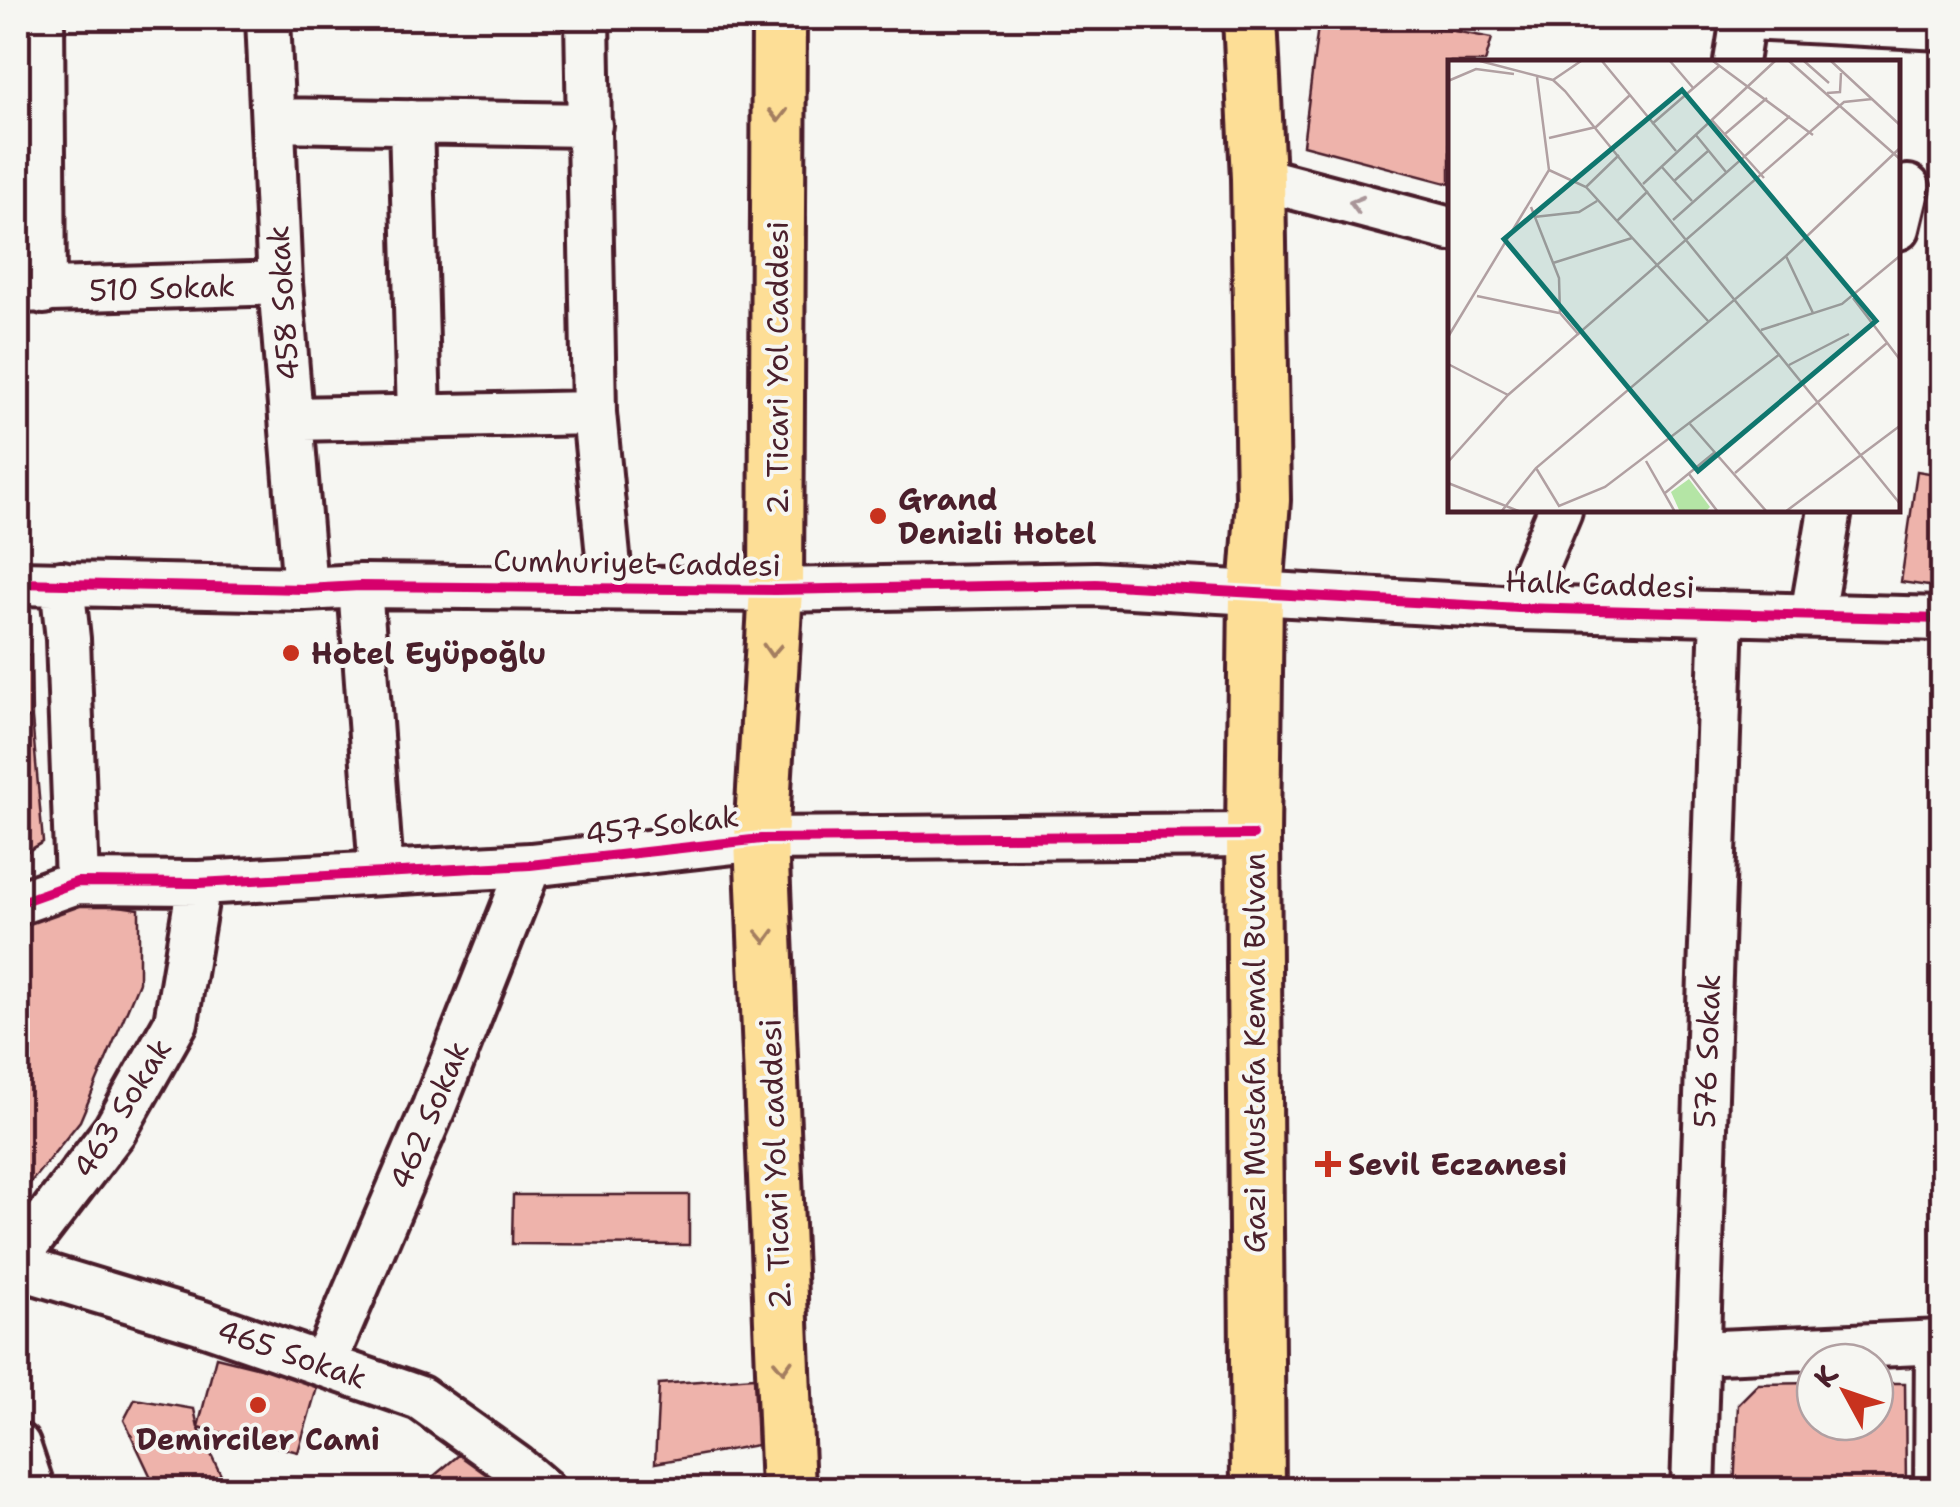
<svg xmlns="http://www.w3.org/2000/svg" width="1960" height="1507" font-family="'Shantell Sans',sans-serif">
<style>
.building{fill:#eeb3ab;stroke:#4a1f2b;stroke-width:2.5}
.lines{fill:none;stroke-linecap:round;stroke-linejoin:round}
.minor-casing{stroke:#4a1f2b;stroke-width:50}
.major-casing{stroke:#4a1f2b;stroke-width:60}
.minor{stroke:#f6f6f2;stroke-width:42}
.major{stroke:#fdde96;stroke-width:52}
.cycleway-casing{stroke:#f6f6f2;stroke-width:16}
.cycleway{stroke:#d6006c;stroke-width:10}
.oneway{stroke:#a47e60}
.oneway2{stroke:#a99598}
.poi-dot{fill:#c8321e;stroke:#f6f6f2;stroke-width:4}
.labels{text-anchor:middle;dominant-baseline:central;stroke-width:8;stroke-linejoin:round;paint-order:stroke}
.street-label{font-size:30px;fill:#4a1f2b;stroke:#f6f6f2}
.poi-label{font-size:30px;font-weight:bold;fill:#4a1f2b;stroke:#f6f6f2;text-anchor:start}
.inset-road{fill:none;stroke:#b1a0a2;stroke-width:2.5}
.view{fill:#0f766e;fill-opacity:0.15;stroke:#0f766e;stroke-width:5}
.inset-edge{fill:none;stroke:#4a1f2b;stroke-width:5}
</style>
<rect width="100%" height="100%" fill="#f6f6f2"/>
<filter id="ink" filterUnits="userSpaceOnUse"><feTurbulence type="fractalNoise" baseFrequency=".01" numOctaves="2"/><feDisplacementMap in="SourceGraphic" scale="20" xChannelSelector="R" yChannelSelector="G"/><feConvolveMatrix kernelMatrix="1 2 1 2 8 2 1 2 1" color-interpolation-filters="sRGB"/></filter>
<g filter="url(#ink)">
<path class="building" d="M1319 18H1384L1492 38 1485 62H1450V184L1303 145Z
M1917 471 1942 475V588L1901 582Z
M18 655H31L32 718 18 717Z
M18 718H32L43 842 18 857Z
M71 899 139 909V982L80 1121 18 1198V924Z
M513 1195H689V1245L512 1244Z
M216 1357 316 1382 324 1364 298 1452 198 1427Z
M754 1377 757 1445 655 1463 659 1384Z
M1815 1383V1422H1875V1383H1905L1906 1490H1734L1738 1404 1758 1384Z
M135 1399 194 1409 198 1427 228 1490H157L124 1420Z
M465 1450 511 1490H417Z"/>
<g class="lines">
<g class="minor-casing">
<path id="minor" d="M42 18 44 292
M268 18 280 283 305 589
M587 18 594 413 611 587
M1748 18 1942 28
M1736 62 1743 18
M273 120 590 125
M411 122 419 416
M1258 178 1450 229
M1898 228 1908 187
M18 291 280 283
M291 419 594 413
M18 583 305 589 360 586 776 590 1096 584 1519 608 1942 619
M62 583 68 639 77 882
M360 586 381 872
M1519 608 1560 510
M1812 615 1830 510
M18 903 77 882 199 883 530 865 761 839 1253 835
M18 1257 115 1130 176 1022 199 883
M18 1267 200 1322 420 1398 515 1466 543 1490
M1697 1353 1942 1342
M324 1364 434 1107 530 865
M18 1445 33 1490
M1693 1490 1722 613
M1936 1490 1937 1342"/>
</g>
<g class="major-casing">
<path id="major" d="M779 18 776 590 761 839 788 1490
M1250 18 1258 178 1263 500 1256 593 1253 835 1258 1490"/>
</g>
<use href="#minor" class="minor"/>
<use href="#major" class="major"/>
<g class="cycleway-casing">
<path id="cycleway" d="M18 583 305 589 360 586 776 590 1096 584 1519 608 1942 619
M18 903 77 882 199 883 530 865 761 839 1253 835"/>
</g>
<use href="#cycleway" class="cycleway"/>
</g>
<defs><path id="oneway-chevron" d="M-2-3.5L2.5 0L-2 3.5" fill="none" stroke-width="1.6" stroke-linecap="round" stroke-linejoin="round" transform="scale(2.5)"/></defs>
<g class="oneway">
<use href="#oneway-chevron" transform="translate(778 115) rotate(90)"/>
<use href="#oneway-chevron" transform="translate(772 650) rotate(93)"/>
<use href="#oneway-chevron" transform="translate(765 936) rotate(88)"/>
<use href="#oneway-chevron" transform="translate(783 1366) rotate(88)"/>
</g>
<use class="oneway2" href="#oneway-chevron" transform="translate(1356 204) rotate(-165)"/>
</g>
<g class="poi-dot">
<circle cx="878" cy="516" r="10"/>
<circle cx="291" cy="653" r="10"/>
<path d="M1323 1149h10v10h10v10h-10v10h-10v-10h-10v-10h10z"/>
<circle cx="258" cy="1405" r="10"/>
</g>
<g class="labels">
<g class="street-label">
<text transform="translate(162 288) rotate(-2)">510 Sokak</text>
<text transform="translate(283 303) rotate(-94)">458 Sokak</text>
<text transform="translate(777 368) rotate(-90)">2. Ticari Yol Caddesi</text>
<text transform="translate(637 563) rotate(1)">Cumhuriyet Caddesi</text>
<text transform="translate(1600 584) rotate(2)">Halk Caddesi</text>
<text transform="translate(662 825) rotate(-7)">457 Sokak</text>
<text transform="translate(1707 1051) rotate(-88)">576 Sokak</text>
<text transform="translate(1254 1053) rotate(-90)">Gazi Mustafa Kemal Bulvan</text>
<text transform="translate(122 1108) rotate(-58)">463 Sokak</text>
<text transform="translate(429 1115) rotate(-67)">462 Sokak</text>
<text transform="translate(775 1164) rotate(-92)">2. Ticari Yol caddesi</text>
<text transform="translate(292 1354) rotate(19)">465 Sokak</text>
</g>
<g class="poi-label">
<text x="898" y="499">Grand<tspan x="898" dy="34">Denizli Hotel</tspan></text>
<text x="311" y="653">Hotel Eyüpoğlu</text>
<text x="1348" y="1164">Sevil Eczanesi</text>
<text x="258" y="1439" text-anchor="middle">Demirciler Cami</text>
</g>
</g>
<g transform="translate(1448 60)">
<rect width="452" height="452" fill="#f6f6f2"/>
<path d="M241 419 262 447 257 452H232L223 432Z" fill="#b4e5a5"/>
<path class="inset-road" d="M32 1 105 20 117 31 453 445M154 1 228 91M222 1 246 29M265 1 365 75M341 1 453 100M356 1 381 23M383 1 453 66M105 20 133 1M0 21 28 9 66 14M379 33 392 32 393 13M263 59 316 118M204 64 271 6M247 74 278 112M277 74 319 38M101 78 148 67 182 35M213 106 244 141M101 110 138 127 260 261M226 121 260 91M195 124 327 1M138 127 171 95M83 147 111 218 112 253 131 275M86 157 131 152 149 141M225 160 342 56M169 161 200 131M338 196 365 253M105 203 184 178M29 236 111 253M405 238 453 301M313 270 394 244 453 195M0 277 101 110 89 17M0 304 60 335M341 305 401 274M242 364 319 452M198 401 227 452M0 402 60 335 396 42 424 39M88 408 111 446 157 427 332 294M287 413 439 283M241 414 270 452M0 423 73 452M217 433 267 392M53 452 88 408 338 196 453 87M337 452 453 365"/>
<path class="view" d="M234 30 428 261 250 411 56 179Z"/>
<rect width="452" height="452" class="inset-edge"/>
</g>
<rect width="1960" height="1507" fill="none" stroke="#f6f6f2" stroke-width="60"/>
<rect x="30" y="30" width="1900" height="1447" fill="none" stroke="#4a1f2b" stroke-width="4" filter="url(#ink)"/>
<g transform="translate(1845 1392) rotate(310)"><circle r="48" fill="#f6f6f2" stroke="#b1a0a2" stroke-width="2.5"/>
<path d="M0-8L18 38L0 25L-18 38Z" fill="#c8321e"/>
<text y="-15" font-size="28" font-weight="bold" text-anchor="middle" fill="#4a1f2b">K</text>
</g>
</svg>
